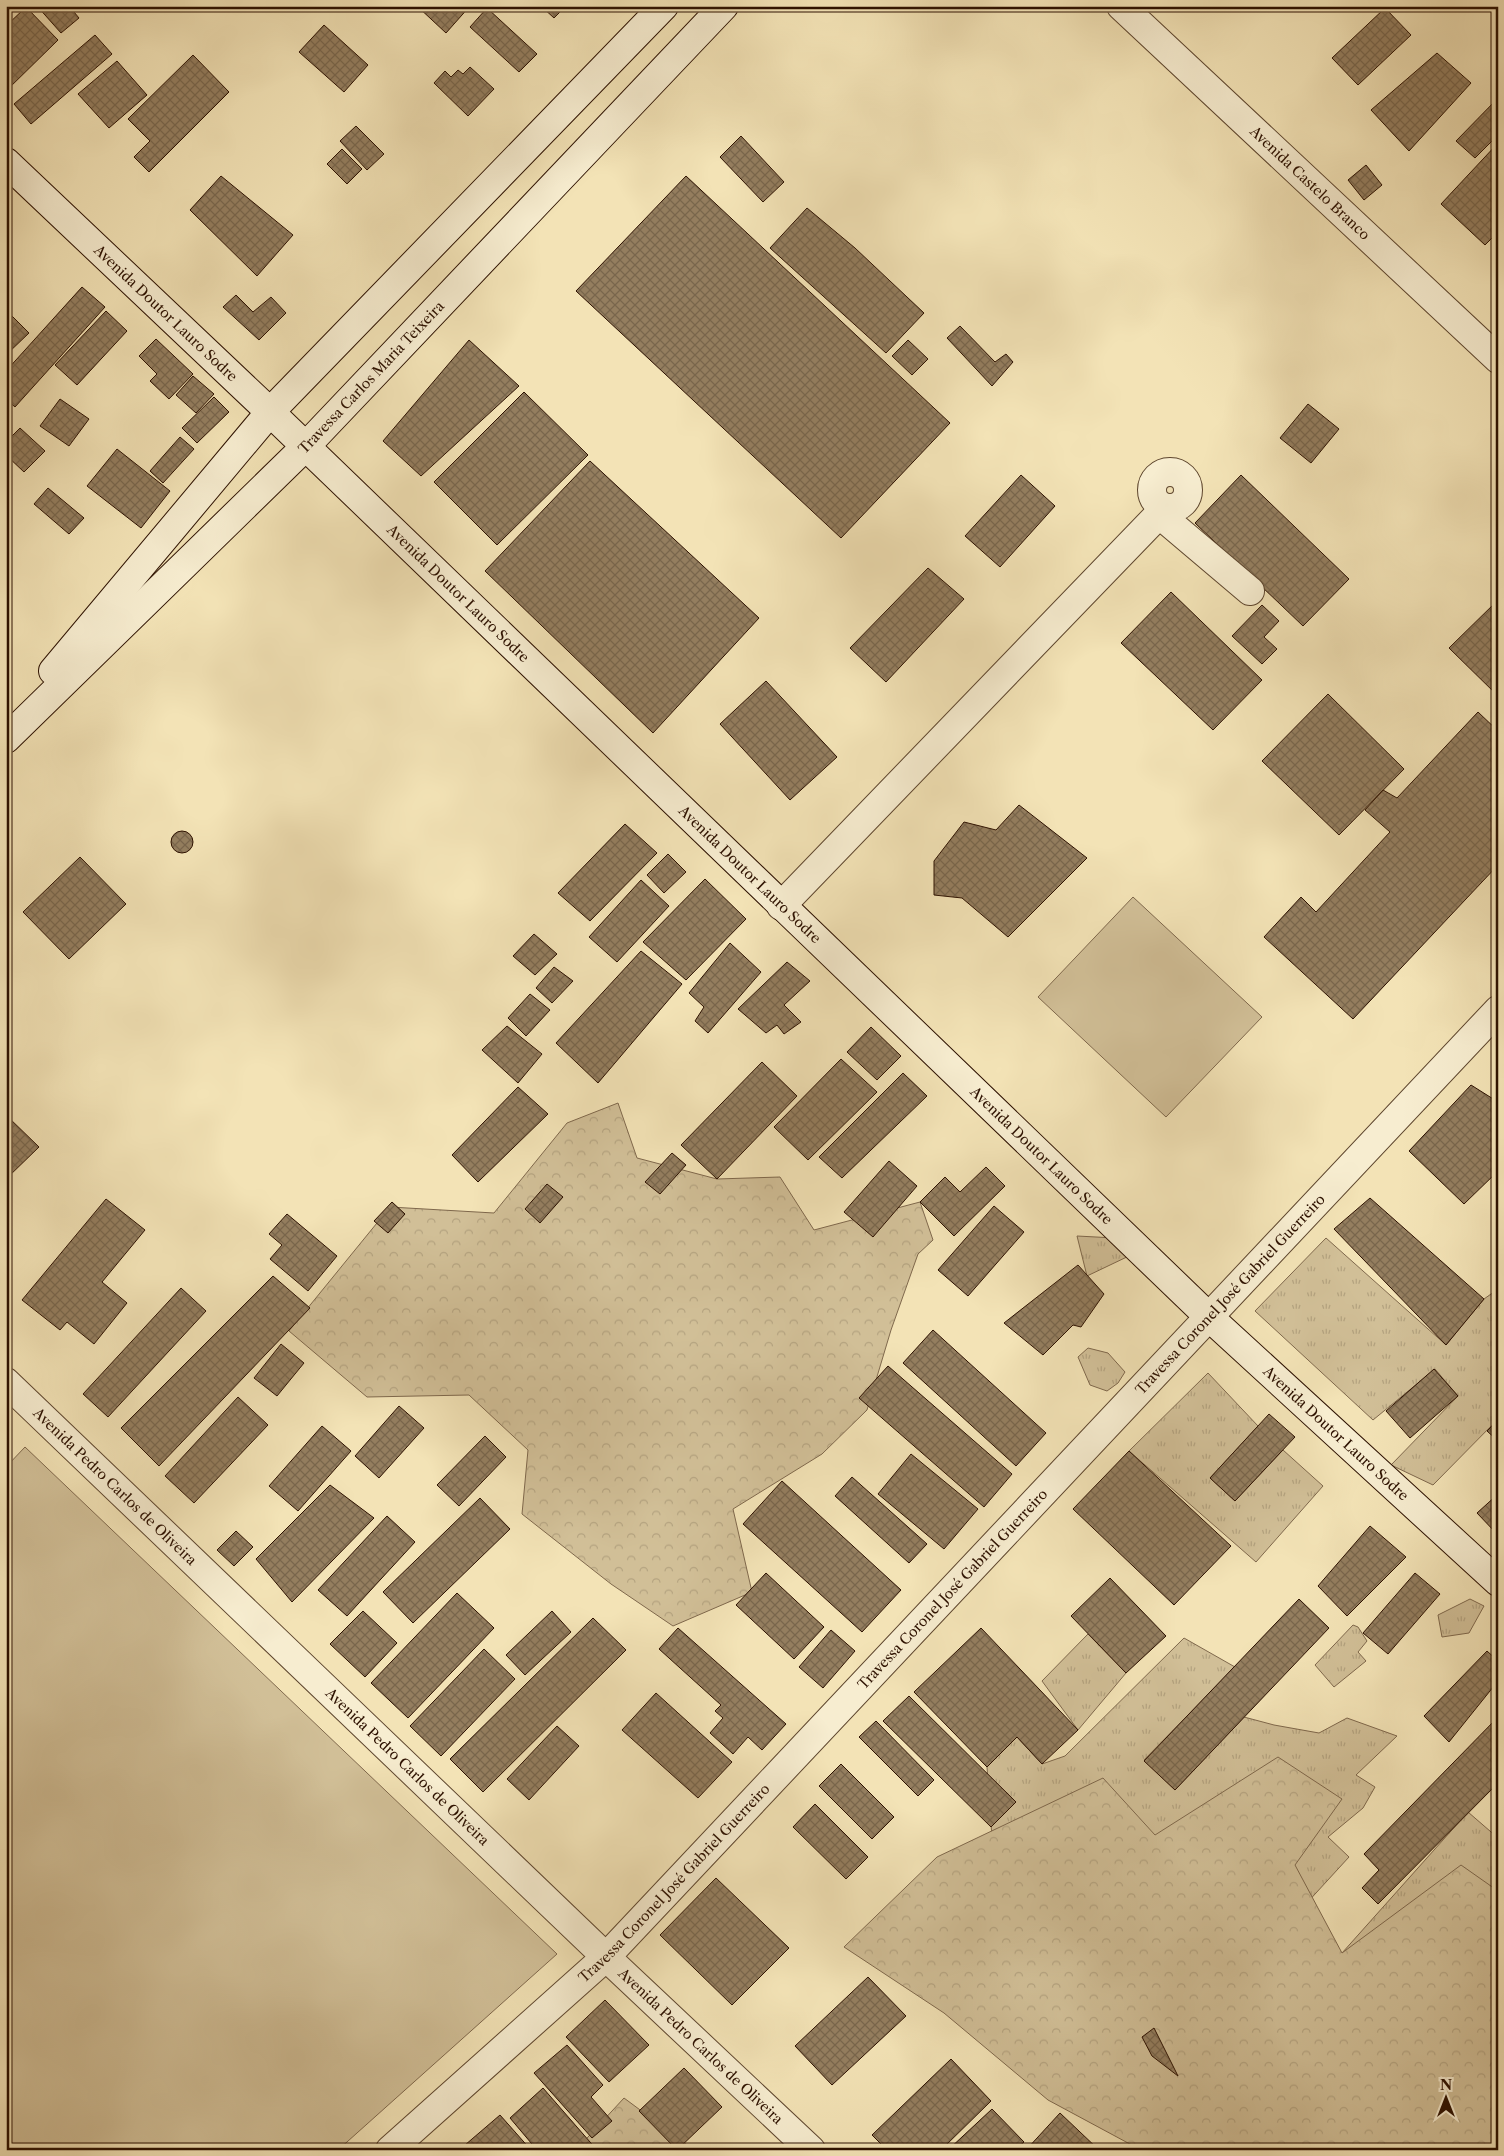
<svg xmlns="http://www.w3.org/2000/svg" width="1504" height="2156" font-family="'Libre Caslon Text',serif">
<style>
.grass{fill:url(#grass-tufts);stroke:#7f684c}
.forest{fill:url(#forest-crowns);stroke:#7f684c}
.green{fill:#d1bf97;stroke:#7f684c}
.building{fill:url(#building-cross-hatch);stroke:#2d1100}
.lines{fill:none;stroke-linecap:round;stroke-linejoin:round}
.street-casing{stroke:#5e462e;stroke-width:30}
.secondary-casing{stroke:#2d1100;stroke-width:30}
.street{stroke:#f7edd0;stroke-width:28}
.secondary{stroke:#f7edd0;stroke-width:28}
.labels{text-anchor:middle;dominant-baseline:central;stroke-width:4;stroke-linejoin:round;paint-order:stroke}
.street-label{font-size:14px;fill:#2d1100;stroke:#f7edd0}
</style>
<defs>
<pattern id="grass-tufts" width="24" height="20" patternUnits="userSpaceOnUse" patternTransform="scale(1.25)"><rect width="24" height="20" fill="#d1bf97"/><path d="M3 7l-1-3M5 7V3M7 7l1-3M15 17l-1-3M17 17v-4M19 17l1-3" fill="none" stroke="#b4a380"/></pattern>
<pattern id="forest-crowns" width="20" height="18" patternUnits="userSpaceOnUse" patternTransform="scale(1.25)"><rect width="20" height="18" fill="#d1bf97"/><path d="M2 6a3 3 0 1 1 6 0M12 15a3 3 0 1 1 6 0" fill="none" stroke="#b4a380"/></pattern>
<pattern id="building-cross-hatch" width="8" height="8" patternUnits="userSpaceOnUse" patternTransform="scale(1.25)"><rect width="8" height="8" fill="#947e5f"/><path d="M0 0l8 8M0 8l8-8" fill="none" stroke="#79664c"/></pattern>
</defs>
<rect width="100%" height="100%" fill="#f3e3b6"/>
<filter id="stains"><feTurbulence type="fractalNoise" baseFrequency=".004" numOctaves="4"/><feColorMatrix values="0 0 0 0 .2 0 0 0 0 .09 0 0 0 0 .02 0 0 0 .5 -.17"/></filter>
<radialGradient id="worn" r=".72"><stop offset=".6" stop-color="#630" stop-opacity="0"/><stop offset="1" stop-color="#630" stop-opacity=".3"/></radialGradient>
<path class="grass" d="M1077 1236 1115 1238 1131 1255 1087 1276Z
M1326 1238 1446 1345 1484 1299 1498 1289V1419L1433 1485 1391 1465 1458 1396 1435 1369 1373 1420 1255 1311Z
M1088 1348 1108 1353 1125 1372 1118 1383 1107 1391 1090 1385 1078 1357Z
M1208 1373 1258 1426 1210 1478 1235 1501 1283 1450 1323 1486 1256 1562 1129 1451Z
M1470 1599 1484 1606 1469 1633 1442 1637 1438 1615Z
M1353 1625 1358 1627 1367 1641 1358 1652 1366 1661 1334 1687 1315 1665Z
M1088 1634 1126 1673 1078 1730 1042 1681Z
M1184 1638 1235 1667 1144 1760 1175 1790 1244 1717 1274 1725 1319 1733 1347 1718 1397 1736 1356 1775 1375 1787 1363 1808 1328 1837 1349 1857 1261 1953 1000 1951 987 1767 1017 1737 1042 1764 1065 1756Z
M1468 1812 1498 1838V1955L1342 1953Z"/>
<path class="forest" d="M618 1103 637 1158 717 1179 780 1177 814 1230 920 1202 933 1240 918 1254 891 1330 867 1410 822 1454 733 1509 752 1592 673 1626 611 1584 522 1514 528 1450 469 1395 367 1397 289 1331 390 1207 494 1213 567 1123Z
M1278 1757 1342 1799 1295 1865 1342 1953 1461 1865 1498 1891V2150H1141L1048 2100 944 2013 844 1947 937 1857 1103 1778 1155 1835Z
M624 2098 694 2150H576Z"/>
<path class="green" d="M1133 897 1262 1017 1166 1117 1038 997Z
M25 1447 557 1954 338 2150H6V1467Z"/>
<path class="building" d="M37 6H69L79 18 61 33Z
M417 6H470L446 33Z
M541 6H566L554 18Z
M26 7 58 40 6 91V26Z
M487 8 537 54 519 72 470 27Z
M1385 8 1411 35 1358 85 1332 58Z
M324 25 368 65 344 92 299 52Z
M95 35 112 54 31 124 14 104Z
M1437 53 1471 83 1409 151 1371 110Z
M193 55 229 92 149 172 134 157 150 141 128 119Z
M117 61 147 95 109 128 78 94Z
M470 67 494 89 468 116 434 83 445 71 451 77 458 70 463 74Z
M1498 98V135L1475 158 1456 141Z
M356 126 384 154 367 170 340 141Z
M741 136 784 182 763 202 720 157Z
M1498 143V232L1485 245 1441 204Z
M342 149 362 169 347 184 327 164Z
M1366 165 1382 185 1364 200 1348 180Z
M221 176 293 235 257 276 190 210Z
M686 176 950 423 841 538 576 291Z
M807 208 855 248 924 313 886 353 770 248Z
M82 287 105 307 15 407 6 399V371Z
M236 295 253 312 271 297 286 313 259 340 223 307Z
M6 310 29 333 6 355Z
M106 311 127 331 77 385 55 365Z
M960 326 995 362 1006 354 1013 362 992 386 947 338Z
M156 339 193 374 169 399 150 381 157 374 139 356Z
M469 340 519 386 421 476 383 441Z
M908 340 928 359 912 375 892 356Z
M193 376 214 394 196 413 176 395Z
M524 392 588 455 497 545 434 482Z
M214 397 229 412 197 443 182 428Z
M60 399 89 419 69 446 40 426Z
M1308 404 1339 429 1311 463 1280 438Z
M20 428 45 451 24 472 6 455V442Z
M180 437 194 449 163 483 150 471Z
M117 449 170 491 141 528 87 486Z
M590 461 759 618 653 733 485 571Z
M1021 475 1055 506 1000 567 965 536Z
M1241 475 1349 579 1303 626 1195 523Z
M48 488 84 518 69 534 34 504Z
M928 568 964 599 886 682 850 648Z
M1171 592 1262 680 1213 730 1121 643Z
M1498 600V696L1449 648Z
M1262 605 1279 621 1264 637 1277 649 1262 664 1232 636Z
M766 681 837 757 790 800 720 724Z
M1328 694 1404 769 1339 835 1262 761Z
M1478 712 1498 731V865L1353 1019 1264 937 1301 897 1316 912 1390 832 1365 810 1383 790 1397 798Z
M1019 805 1087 858 1008 937 962 898 934 895V861L964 822 996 830Z
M625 824 657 853 590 921 558 893Z
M171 842a11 11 0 1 1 22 0a11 11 0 1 1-22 0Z
M668 854 686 872 664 893 647 875Z
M80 857 126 904 69 959 23 912Z
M705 879 746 919 686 980 643 942Z
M641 880 669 906 617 962 589 937Z
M534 934 557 954 535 975 513 956Z
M730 943 761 972 708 1033 695 1021 704 1007 689 993Z
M641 951 682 984 598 1083 556 1043Z
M787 962 810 981 784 1005 801 1022 784 1034 777 1025 766 1033 738 1009Z
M554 967 573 981 552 1003 536 988Z
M530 994 550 1010 526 1036 508 1018Z
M507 1026 542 1054 518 1083 482 1050Z
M871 1027 901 1056 877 1080 847 1052Z
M841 1059 877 1092 808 1160 774 1127Z
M762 1062 797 1096 717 1179 681 1145Z
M903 1073 927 1096 842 1178 819 1157Z
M1471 1085 1498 1102V1171L1464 1204 1409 1151Z
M518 1087 548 1114 478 1182 452 1155Z
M6 1115 39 1147 6 1179Z
M672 1153 686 1165 660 1194 645 1182Z
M889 1161 917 1186 873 1237 844 1212Z
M986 1167 1005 1186 954 1236 920 1202 945 1177 960 1192Z
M547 1184 563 1197 540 1223 525 1209Z
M1370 1198 1484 1299 1446 1345 1334 1229Z
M106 1199 145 1230 102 1282 127 1303 94 1344 67 1322 60 1330 22 1300Z
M392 1202 405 1214 388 1233 374 1221Z
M994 1206 1024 1232 968 1296 938 1270Z
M287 1214 337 1256 308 1291 270 1259 282 1245 269 1234Z
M1078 1265 1104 1294 1081 1327 1073 1325 1043 1355 1004 1323Z
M273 1276 310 1308 159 1466 121 1428Z
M181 1288 206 1311 108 1417 83 1394Z
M933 1330 1046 1433 1016 1466 903 1363Z
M281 1344 304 1363 277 1396 254 1378Z
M888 1366 1012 1474 984 1507 859 1398Z
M1434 1369 1458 1396 1410 1438 1386 1411Z
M238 1397 268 1425 194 1503 165 1476Z
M399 1406 424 1428 379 1478 355 1456Z
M1269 1414 1295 1437 1235 1501 1210 1478Z
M1498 1420V1441L1487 1431Z
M322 1426 351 1451 298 1511 269 1486Z
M485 1436 506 1457 459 1506 437 1485Z
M1129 1451 1231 1546 1174 1605 1073 1509Z
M911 1454 978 1509 944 1549 878 1494Z
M852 1477 927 1544 909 1563 835 1496Z
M782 1481 901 1590 862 1632 743 1524Z
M330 1485 374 1518 292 1602 256 1559Z
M1498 1494V1532L1496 1533 1477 1513Z
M480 1498 510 1529 413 1623 383 1592Z
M387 1516 415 1542 347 1616 318 1590Z
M1370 1526 1406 1557 1347 1616 1318 1586Z
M236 1531 253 1547 234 1566 217 1550Z
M766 1573 824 1627 794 1659 736 1605Z
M1415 1573 1440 1594 1388 1654 1363 1633Z
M1110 1578 1166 1636 1126 1673 1071 1616Z
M457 1593 494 1628 408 1718 371 1683Z
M1299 1599 1329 1628 1175 1790 1144 1761Z
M363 1611 397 1643 365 1677 330 1644Z
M552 1611 571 1632 525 1675 506 1655Z
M593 1618 626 1650 483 1792 450 1759Z
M678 1628 786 1724 762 1750 748 1737 733 1754 710 1733 723 1718 715 1711 721 1705 659 1649Z
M981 1628 1078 1730 1042 1764 1017 1737 987 1767 914 1692Z
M831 1630 855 1651 823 1688 799 1667Z
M484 1649 515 1679 441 1756 410 1726Z
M1487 1651 1498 1661V1681L1449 1742 1424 1716Z
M656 1693 732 1762 698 1798 622 1730Z
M909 1696 1016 1802 991 1827 883 1721Z
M1498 1717V1783L1378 1904 1362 1888 1379 1870 1364 1854Z
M876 1721 934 1780 918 1796 859 1737Z
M557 1726 579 1746 529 1800 507 1779Z
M841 1764 894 1817 872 1839 819 1786Z
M815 1804 868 1857 846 1879 793 1827Z
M716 1878 789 1948 732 2005 660 1935Z
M868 1977 906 2016 832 2085 795 2046Z
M605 2000 649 2045 609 2082 566 2037Z
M1154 2028 1178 2076 1152 2056 1142 2037Z
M567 2045 603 2085 591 2097 612 2121 592 2138 534 2073Z
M951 2059 991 2101 941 2150H887L872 2135Z
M684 2068 722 2107 677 2150 639 2111Z
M543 2088 597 2150H537L510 2118Z
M992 2109 1024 2142 1015 2150H948Z
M1060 2113 1099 2150H1026Z
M500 2115 531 2150H470L465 2145Z"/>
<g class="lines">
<g class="street-casing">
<g id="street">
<path id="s1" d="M1121 6 1498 359"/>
<circle cx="1170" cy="490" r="18"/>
<path d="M1159 514 1250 591"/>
<path d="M781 906 1165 508"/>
<path id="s2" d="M6 1382 606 1957 811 2150"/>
<path id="s3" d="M390 2150 606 1957 1498 1010"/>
</g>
</g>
<g class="secondary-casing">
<g id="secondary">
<path id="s4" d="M6 162 270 412 1209 1317 1498 1582"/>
<path d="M53 671 270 412 664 6"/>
<path id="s5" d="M6 739 305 447 724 6"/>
</g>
</g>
<use href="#street" class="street"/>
<use href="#secondary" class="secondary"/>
</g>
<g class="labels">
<g class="street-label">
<text stroke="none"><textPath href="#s1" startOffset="259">Avenida Castelo Branco</textPath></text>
<text stroke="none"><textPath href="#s4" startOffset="220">Avenida Doutor Lauro Sodre</textPath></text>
<text stroke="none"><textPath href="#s5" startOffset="514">Travessa Carlos Maria Teixeira</textPath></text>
<text stroke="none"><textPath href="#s4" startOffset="625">Avenida Doutor Lauro Sodre</textPath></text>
<text stroke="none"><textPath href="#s4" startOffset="1030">Avenida Doutor Lauro Sodre</textPath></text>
<text stroke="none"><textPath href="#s4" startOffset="1435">Avenida Doutor Lauro Sodre</textPath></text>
<text stroke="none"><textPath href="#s3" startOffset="1200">Travessa Coronel José Gabriel Guerreiro</textPath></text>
<text stroke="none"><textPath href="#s4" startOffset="1840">Avenida Doutor Lauro Sodre</textPath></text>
<text stroke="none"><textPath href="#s2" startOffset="151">Avenida Pedro Carlos de Oliveira</textPath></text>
<text stroke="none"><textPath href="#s3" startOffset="795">Travessa Coronel José Gabriel Guerreiro</textPath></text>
<text stroke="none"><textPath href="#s2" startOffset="556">Avenida Pedro Carlos de Oliveira</textPath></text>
<text stroke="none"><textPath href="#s3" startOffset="390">Travessa Coronel José Gabriel Guerreiro</textPath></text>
<text stroke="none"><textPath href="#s2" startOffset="961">Avenida Pedro Carlos de Oliveira</textPath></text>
</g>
</g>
<rect width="1504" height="2156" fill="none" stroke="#f3e3b6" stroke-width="25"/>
<rect x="8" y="8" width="1489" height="2141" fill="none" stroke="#2d1100" stroke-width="2.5"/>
<rect x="12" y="12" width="1479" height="2131" fill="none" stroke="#2d1100"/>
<g transform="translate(1446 2098)" stroke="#f7edd0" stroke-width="4" paint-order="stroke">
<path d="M0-4L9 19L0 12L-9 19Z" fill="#2d1100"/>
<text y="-8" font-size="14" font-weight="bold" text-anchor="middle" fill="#2d1100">N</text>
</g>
<rect width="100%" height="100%" filter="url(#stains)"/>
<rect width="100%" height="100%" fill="url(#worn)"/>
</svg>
